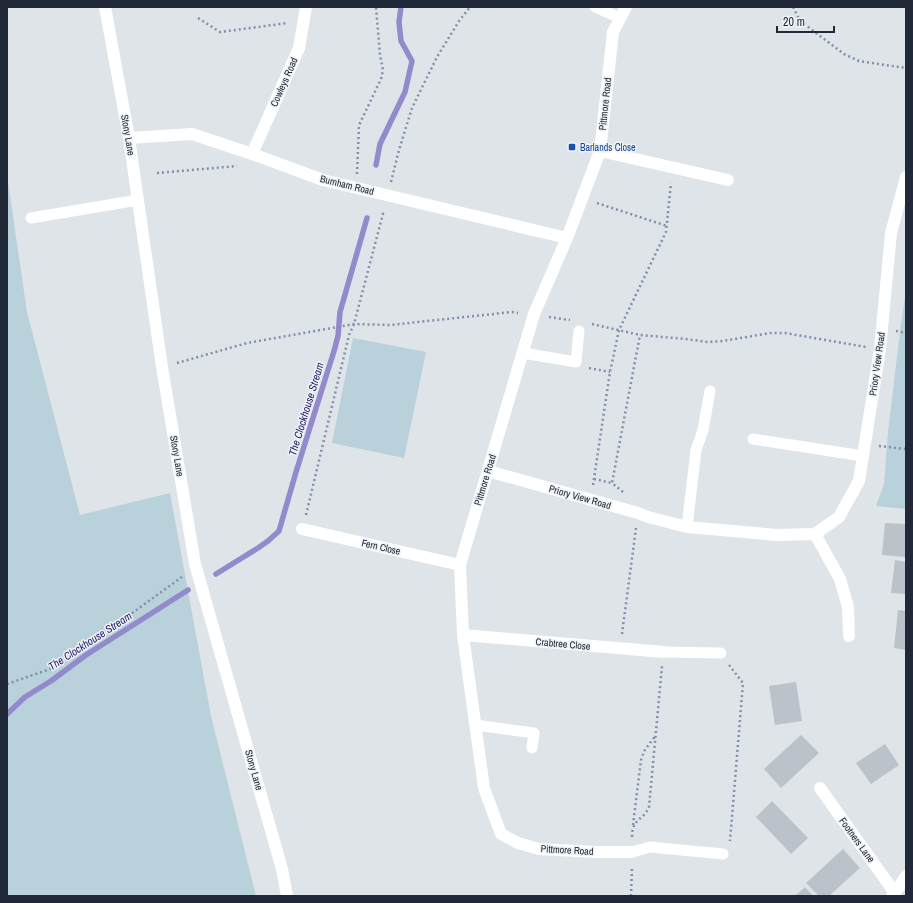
<svg xmlns="http://www.w3.org/2000/svg" width="913" height="903" font-family="'Archivo Narrow',sans-serif">
<style>
.green{fill:#b9d1da}
.lines{fill:none;stroke-linecap:round;stroke-linejoin:round}
.stream{stroke:#938acc;stroke-width:5.5}
.building{fill:#bcc2ca}
.path{stroke:#818fab;stroke-width:2.5;stroke-dasharray:2 3;stroke-linecap:butt}
.lane{stroke:#fff;stroke-width:11}
.street{stroke:#fff;stroke-width:12}
.secondary{stroke:#fff;stroke-width:12}
.transit-dot{fill:#1a4fb4;stroke:#eff3f6;stroke-width:1.5}
.labels{text-anchor:middle;dominant-baseline:central;stroke-width:3;stroke-linejoin:round;paint-order:stroke}
.street-label{font-size:10px;fill:#212838;stroke:#eff3f6}
.transit-label{font-size:10px;fill:#164399;stroke:#eff3f6;text-anchor:start}
.water-label{font-size:11px;font-style:italic;fill:#2b2070;stroke:#eff3f6}
</style>
<rect width="100%" height="100%" fill="#dfe4e9"/>
<path class="green" d="M7 175 27 312 80 515 170 493 211 716 256 896H7Z
M906 289V509L876 506 884 484 888 432 900 331Z
M353 338 426 352 404 458 332 443Z"/>
<g class="lines">
<path class="stream" d="M376 165 380 144 405 92 412 61 401 41 399 22 401 7
M216 574 258 548 268 541 279 531 296 472 334 351 338 336 340 312 367 218
M7 714 25 697 51 681 86 655 188 590"/>
</g>
<path class="building" d="M885 523 906 524V557L882 555Z
M895 560 906 562V594L891 593Z
M898 610 906 611V650L894 648Z
M796 682 802 721 775 725 769 686Z
M801 735 819 753 781 788 764 769Z
M885 744 899 765 871 784 856 763Z
M772 801 808 838 791 854 756 817Z
M843 849 860 868 829 896H819L806 883Z
M805 887 813 896H795Z"/>
<g class="lines">
<path class="path" d="M793 7 798 17 807 26 844 54 859 61 906 68
M198 18 220 32 288 23
M157 173 237 166
M357 174 359 125 381 79 383 70 380 55 376 7
M391 182 399 150 412 108 437 57 459 21 470 7
M597 203 667 226
M549 317 570 320
M592 324 640 335 686 339 708 342 723 341 770 333H785L866 347
M896 331 906 333
M177 363 247 343 332 328 354 324 390 325 512 312 518 313
M589 368 610 372
M879 446 906 449
M594 479 612 483
M593 485 610 372 619 330 666 232 671 183
M623 492 612 483 640 335
M306 515 349 335 354 324 384 210
M622 634 636 528
M729 665 743 683 730 841
M7 684 59 666 182 577
M633 825 641 760 644 751 656 735
M632 837C632 818 643 821 649 807L662 666
M631 896 632 868"/>
<path class="lane" d="M595 7 620 18
M31 218 138 200
M523 353 576 362 579 331
M753 439 863 456
M687 527 696 450 703 430 710 391
M664 652 721 653
M475 725 534 733 532 748
M632 852 650 847 723 854"/>
<path class="street" d="M626 7 613 32 600 151 567 238 534 314 460 565 463 635 484 788 501 834 518 843 539 849 596 852H632
M129 138 192 134 252 154 323 180 567 238
M600 151 728 180
M252 154 299 48 306 7
M488 471 638 513 648 517 687 527 777 535 815 534 839 517 859 481 880 349 891 233 906 177
M302 529 460 565
M815 534 840 579 848 607 849 636
M463 635 664 652
M820 788 895 893
M892 896 895 893 906 876"/>
<path class="secondary" d="M105 7 129 138 162 367 195 564 282 869 287 896"/>
</g>
<rect class="transit-dot" x="568" y="143" width="8" height="8" rx="2"/>
<g class="labels">
<g class="street-label">
<text transform="translate(284 82) rotate(-66)">Cowleys Road</text>
<text transform="translate(605 104) rotate(-84)">Pittmore Road</text>
<text transform="translate(128 135) rotate(80)">Stony Lane</text>
<text transform="translate(347 185) rotate(14)">Burnham Road</text>
<text transform="translate(877 364) rotate(-82)">Priory View Road</text>
<text transform="translate(177 456) rotate(80)">Stony Lane</text>
<text transform="translate(485 480) rotate(-73)">Pittmore Road</text>
<text transform="translate(580 497) rotate(16)">Priory View Road</text>
<text transform="translate(381 547) rotate(13)">Fern Close</text>
<text transform="translate(563 644) rotate(5)">Crabtree Close</text>
<text transform="translate(254 770) rotate(74)">Stony Lane</text>
<text transform="translate(857 840) rotate(54)">Footners Lane</text>
<text transform="translate(567 850) rotate(3)">Pittmore Road</text>
</g>
<g class="transit-label">
<text x="580" y="147">Barlands Close</text>
</g>
<g class="water-label">
<text transform="translate(306 409) rotate(-73)">The Clockhouse Stream</text>
<text transform="translate(90 641) rotate(-33)">The Clockhouse Stream</text>
</g>
</g>
<rect width="913" height="903" fill="none" stroke="#212838" stroke-width="16"/>
<path d="M777 26v6h57v-6" fill="none" stroke="#212838" stroke-width="2"/>
<text x="783" y="26" font-size="12" fill="#212838" stroke="#eff3f6" stroke-width="3" paint-order="stroke">20 m</text>
</svg>
